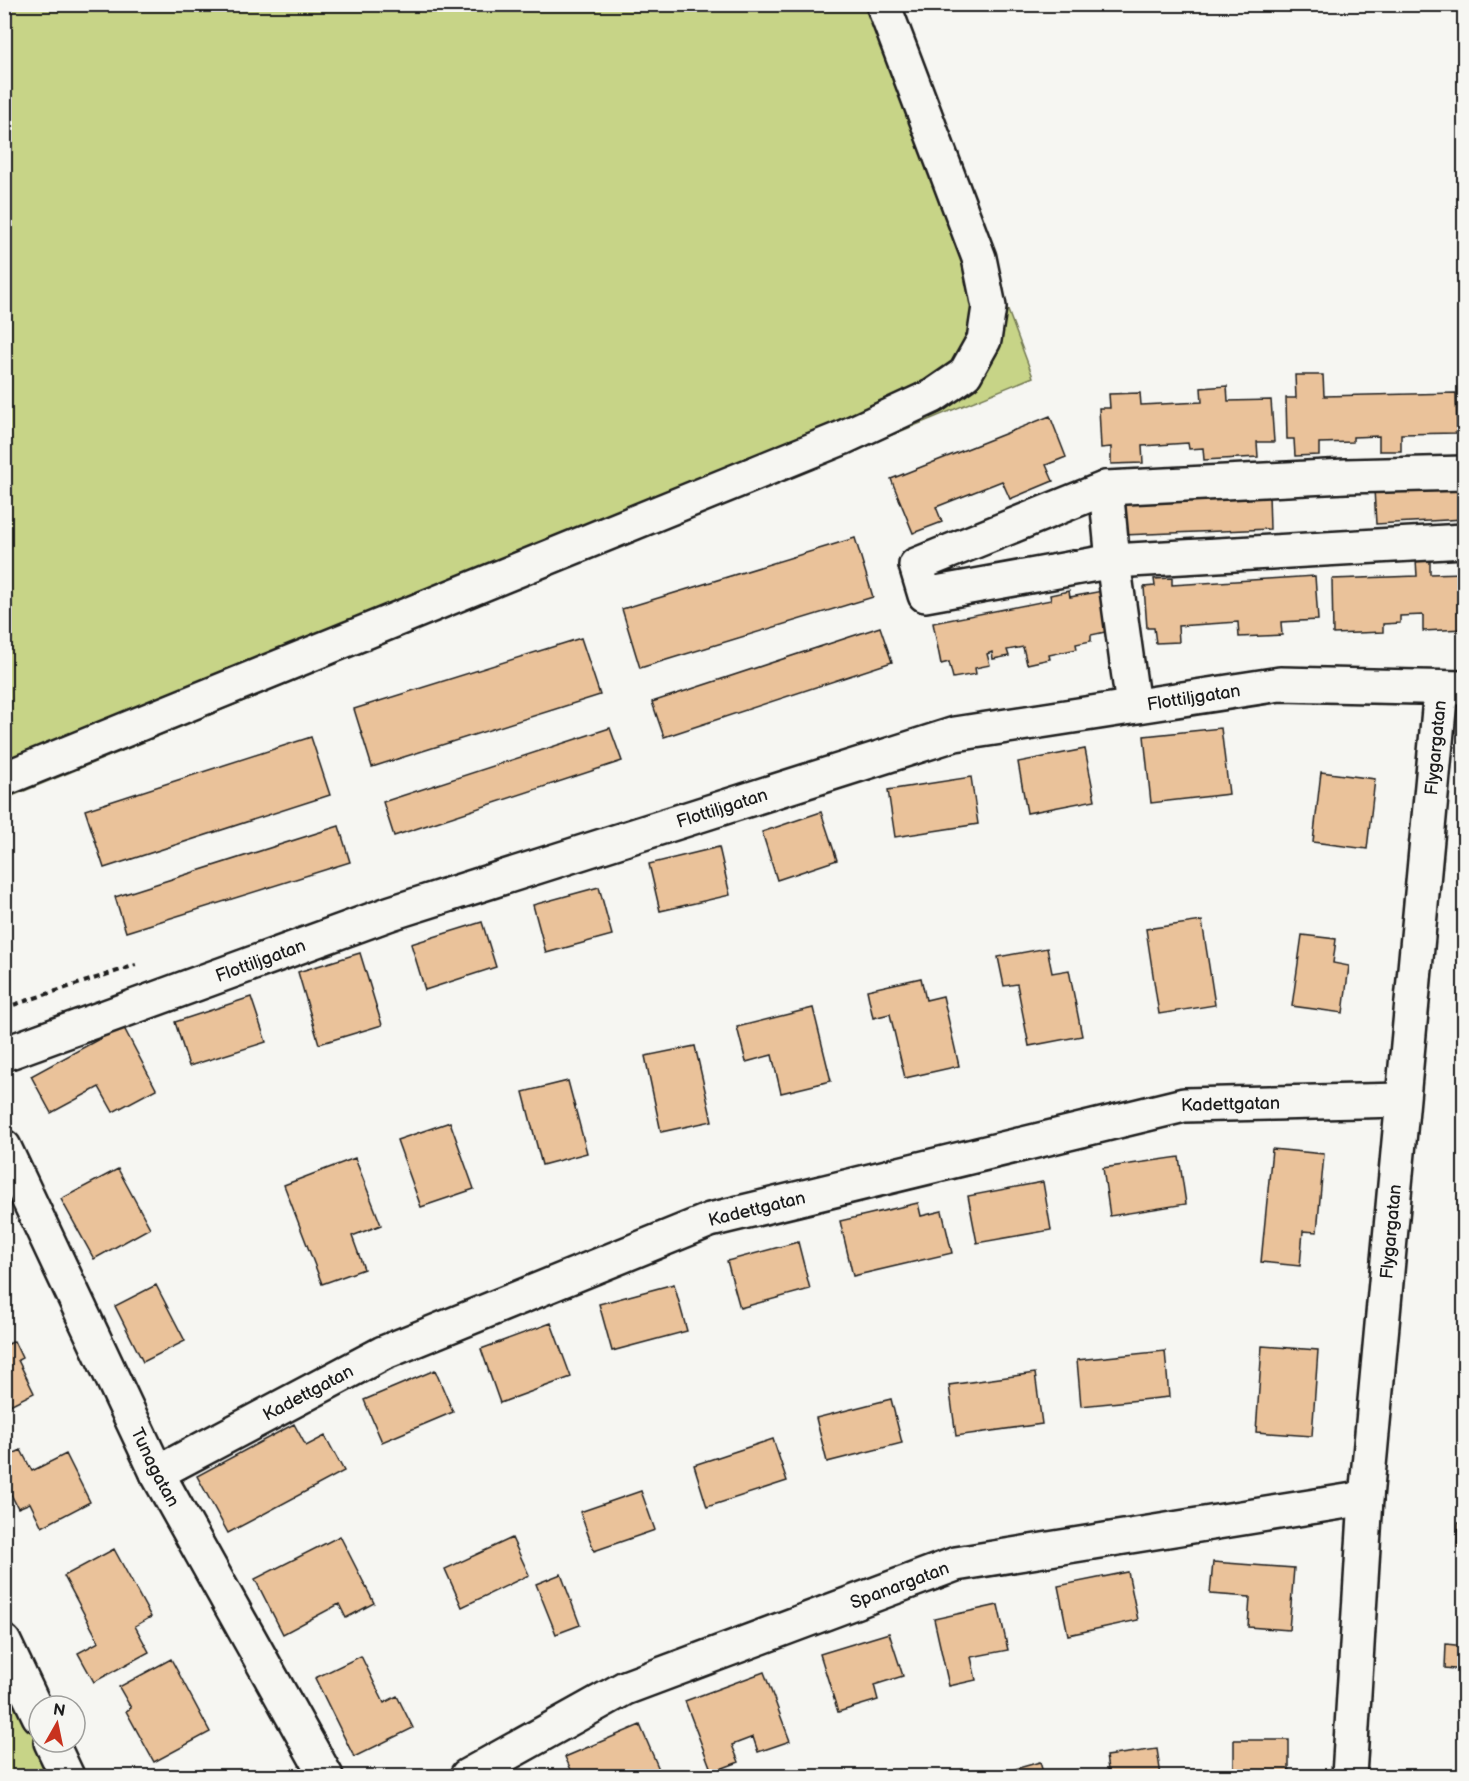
<svg xmlns="http://www.w3.org/2000/svg" width="1469" height="1781" font-family="'Balsamiq Sans',sans-serif">
<style>
.green{fill:#c7d487;stroke:#727852;stroke-width:1.5}
.building{fill:#eac29a;stroke:#1c1c1c;stroke-width:1.5}
.lines{fill:none;stroke-linecap:round;stroke-linejoin:round}
.minor-casing{stroke:#1c1c1c;stroke-width:38}
.path{stroke:#1c1c1c;stroke-width:4;stroke-dasharray:6 4.5;stroke-linecap:butt}
.minor{stroke:#f6f6f2;stroke-width:33}
.labels{text-anchor:middle;dominant-baseline:central;stroke-width:4.5;stroke-linejoin:round;paint-order:stroke}
.street-label{font-size:18px;fill:#1c1c1c;stroke:#f6f6f2}
</style>
<rect width="100%" height="100%" fill="#f6f6f2"/>
<filter id="ink" filterUnits="userSpaceOnUse"><feTurbulence type="fractalNoise" baseFrequency=".0167" numOctaves="2"/><feDisplacementMap in="SourceGraphic" scale="12" xChannelSelector="R" yChannelSelector="G"/><feConvolveMatrix kernelMatrix="1 2 1 2 8 2 1 2 1" color-interpolation-filters="sRGB"/></filter>
<g filter="url(#ink)">
<path class="green" d="M5 5H893L1033 377 5 799Z
M4 1656 59 1776H5Z"/>
<path class="building" d="M1295 375H1323L1324 396 1456 393 1457 433 1401 434V451H1379V436L1353 437V442L1319 443V455L1295 456 1294 439H1287L1286 398H1296Z
M1227 386 1228 401 1271 400 1274 442H1257L1258 457 1204 460 1203 448 1189 449 1188 443 1142 446 1143 463 1111 464V447L1101 448 1099 408H1110L1109 394 1140 393 1141 405 1202 402 1201 388Z
M1050 416 1066 457 1046 465 1053 481 1010 499 1002 481 936 507 942 522 913 533 891 479Z
M1464 484V519L1376 524 1374 489Z
M1269 494 1270 529 1123 535 1122 499Z
M855 538 873 597 640 668 622 609Z
M1416 560H1430V574L1464 573V629L1423 631V615L1400 616V623L1383 624V632L1333 634 1332 579 1417 576Z
M1315 576 1318 620 1281 622 1282 635 1239 637 1238 622 1178 626 1179 642 1156 643 1154 628H1147L1144 587 1155 586 1154 579 1172 578V585Z
M1069 591 1070 597 1102 591 1110 631 1091 635V641L1076 644 1077 649 1049 655 1050 659 1027 664 1023 647 1007 650 1009 656 993 659 992 652 987 654 990 665 975 668 976 674 953 678 949 662 941 664 933 623 1051 600 1050 595Z
M880 627 892 662 664 737 652 702Z
M581 638 600 695 372 767 354 709Z
M610 728 622 761 394 836 383 802Z
M1221 728 1229 794 1151 803 1144 736Z
M311 737 330 795 104 868 85 810Z
M1085 749 1095 800 1027 813 1018 762Z
M1321 772 1375 779 1367 849 1313 842Z
M971 777 978 824 895 837 888 790Z
M821 812 837 860 777 880 762 832Z
M339 826 350 862 126 932 115 897Z
M719 847 730 895 660 911 649 864Z
M599 887 612 935 546 953 533 905Z
M1202 921 1215 1005 1159 1014 1146 929Z
M482 922 496 967 425 990 411 944Z
M1302 935 1336 939 1333 963 1349 966 1343 1013 1292 1006Z
M1047 948 1052 973 1069 970 1082 1036 1029 1046 1017 984 1004 986 998 957Z
M360 953 382 1025 319 1044 298 972Z
M921 978 926 1000 943 996 959 1066 905 1078 890 1014 873 1018 867 990Z
M251 997 266 1042 189 1066 175 1022Z
M813 1008 831 1081 781 1093 772 1055 746 1062 737 1027Z
M123 1026 156 1089 113 1112 99 1087 51 1113 31 1076Z
M695 1046 712 1121 661 1132 645 1056Z
M568 1081 587 1153 542 1165 523 1092Z
M450 1122 474 1189 421 1207 397 1140Z
M1272 1149 1324 1154 1317 1232 1303 1231 1300 1266 1261 1262Z
M1179 1157 1186 1204 1110 1216 1103 1168Z
M355 1158 381 1225 352 1236 364 1269 322 1284 284 1185Z
M118 1169 150 1228 94 1259 61 1199Z
M1043 1182 1051 1230 977 1243 968 1196Z
M918 1203 921 1216 942 1211 952 1253 853 1276 840 1221Z
M798 1242 810 1289 740 1308 727 1261Z
M674 1284 687 1331 612 1351 599 1304Z
M156 1285 185 1341 143 1362 115 1306Z
M551 1323 571 1377 500 1403 481 1349Z
M4 1335 9 1344 14 1341 22 1358 18 1360 34 1393 4 1408Z
M1262 1346 1318 1350 1312 1436 1256 1432Z
M1165 1351 1169 1397 1081 1406 1077 1360Z
M435 1370 453 1412 382 1442 364 1400Z
M1035 1373 1042 1424 956 1436 949 1385Z
M1463 1378H1464V1403H1462Z
M891 1399 902 1443 827 1462 816 1418Z
M294 1424 306 1446 325 1436 344 1471 228 1533 197 1476Z
M773 1439 787 1481 707 1507 694 1465Z
M21 1450 32 1471 66 1454 90 1502 42 1527 30 1503 18 1508 7 1487 4 1488V1458Z
M641 1491 655 1530 594 1551 580 1512Z
M1458 1523H1464V1547H1457Z
M340 1536 374 1603 346 1618 339 1604 283 1634 255 1579Z
M512 1538 529 1575 462 1607 445 1569Z
M114 1549 151 1617 135 1626 149 1652 94 1682 78 1653 99 1642 64 1576Z
M1213 1562 1294 1568 1289 1630 1248 1627 1250 1597 1210 1594Z
M1128 1572 1138 1620 1068 1635 1058 1586Z
M561 1574 580 1625 556 1634 536 1584Z
M998 1605 1008 1650 971 1657 976 1680 949 1686 934 1619Z
M889 1633 903 1676 874 1685 878 1700 838 1712 820 1654Z
M1446 1644 1464 1646V1670L1445 1668Z
M361 1656 384 1703 397 1696 413 1728 354 1757 315 1678Z
M171 1659 210 1732 154 1762 126 1711 131 1708 119 1687Z
M764 1672 790 1741 758 1752 753 1737 732 1745 739 1762 712 1772 685 1701Z
M640 1725 661 1774 656 1776H574L565 1757Z
M1234 1740H1289V1776H1234Z
M1157 1749 1161 1776H1109L1106 1756Z
M1040 1762 1044 1776H990Z"/>
<g class="lines">
<g class="minor-casing">
<g id="minor">
<path d="M1106 488 1113 561 1464 541"/>
<path d="M1133 706 1113 561 925 595 916 565 1106 488 1346 476 1464 473"/>
<path d="M4 779 842 438 933 396 965 374 984 340 989 307 979 258 883 4"/>
<path id="s1" d="M4 1054 391 913 955 734 1280 684 1464 688"/>
<path id="s2" d="M4 1147 157 1473 326 1776"/>
<path id="s3" d="M157 1473 383 1353 710 1220 1184 1105 1402 1100"/>
<path d="M4 1642 39 1716"/>
<path d="M51 1742 67 1776"/>
<path id="s4" d="M467 1776 625 1688 956 1564 1366 1498"/>
<path id="s5" d="M1349 1776 1366 1498 1441 688"/>
</g>
</g>
<path class="path" d="M4 1008 136 965"/>
<use href="#minor" class="minor"/>
</g>
</g>
<g class="labels">
<g class="street-label">
<text stroke="none"><textPath href="#s1" startOffset="1245">Flottiljgatan</textPath></text>
<text stroke="none"><textPath href="#s5" startOffset="1032">Flygargatan</textPath></text>
<text stroke="none"><textPath href="#s1" startOffset="759">Flottiljgatan</textPath></text>
<text stroke="none"><textPath href="#s1" startOffset="273">Flottiljgatan</textPath></text>
<text stroke="none"><textPath href="#s3" startOffset="1143">Kadettgatan</textPath></text>
<text stroke="none"><textPath href="#s3" startOffset="657">Kadettgatan</textPath></text>
<text stroke="none"><textPath href="#s5" startOffset="546">Flygargatan</textPath></text>
<text stroke="none"><textPath href="#s3" startOffset="171">Kadettgatan</textPath></text>
<text stroke="none"><textPath href="#s2" startOffset="354">Tunagatan</textPath></text>
<text stroke="none"><textPath href="#s4" startOffset="474">Spanargatan</textPath></text>
</g>
</g>
<rect width="1469" height="1781" fill="none" stroke="#f6f6f2" stroke-width="24"/>
<rect x="12" y="12" width="1445" height="1757" fill="none" stroke="#1c1c1c" stroke-width="2" filter="url(#ink)"/>
<g transform="translate(57 1724) rotate(9)"><circle r="28" fill="#f6f6f2" stroke="#9f9f9c" stroke-width="1.5"/>
<path d="M0-4.5L10 22L0 15L-10 22Z" fill="#c8321e"/>
<text y="-9" font-size="16" font-weight="bold" text-anchor="middle" fill="#1c1c1c">N</text>
</g>
</svg>
